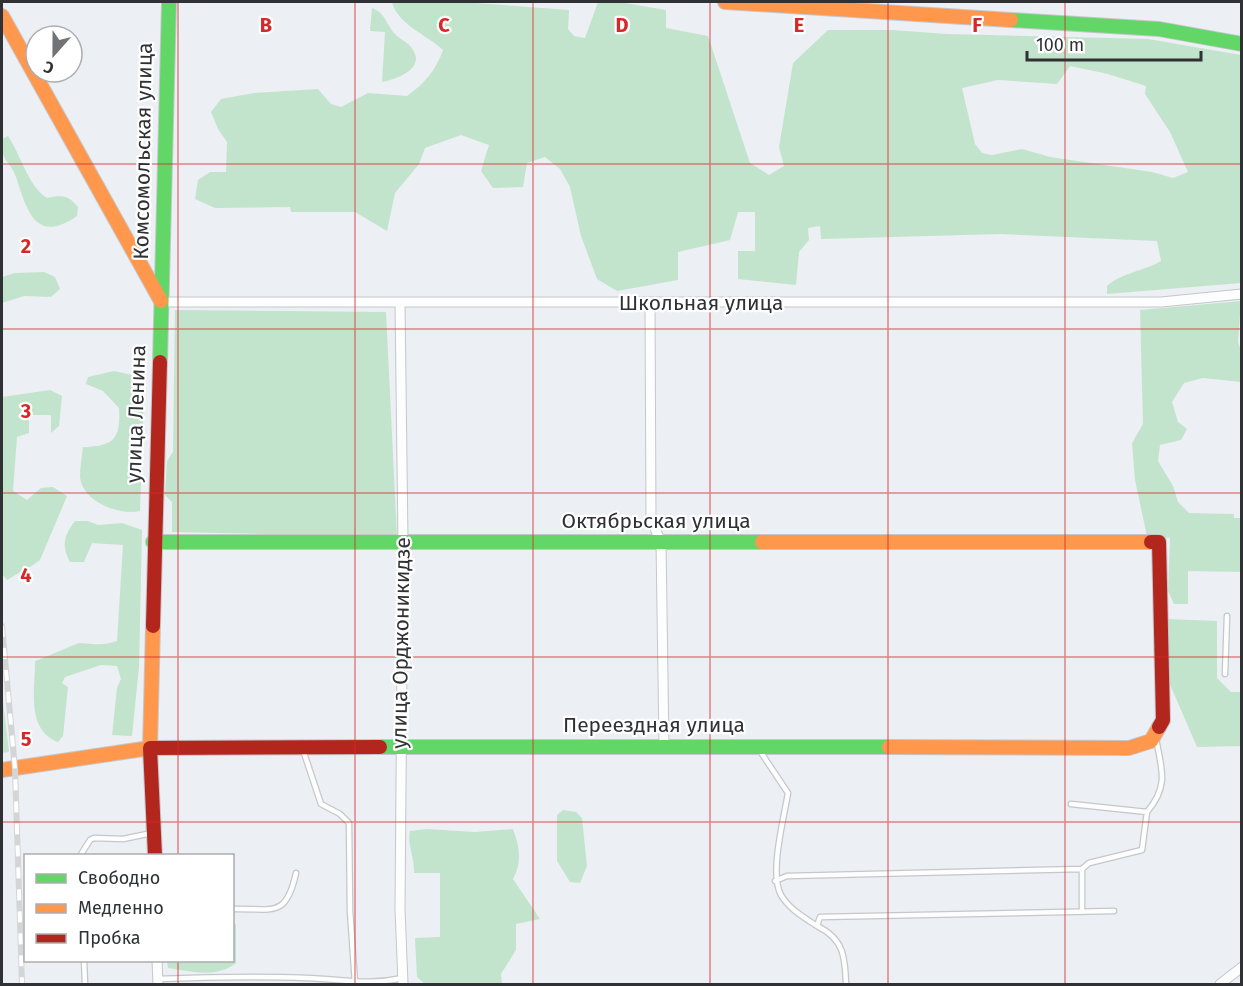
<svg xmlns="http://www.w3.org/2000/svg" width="1243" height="986" font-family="'Fira Sans',sans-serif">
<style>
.green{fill:#c3e4cc;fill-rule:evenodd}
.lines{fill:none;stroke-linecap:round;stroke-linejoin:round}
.lane-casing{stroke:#c5c7ca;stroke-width:7}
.street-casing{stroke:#c5c7ca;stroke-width:11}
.fast-casing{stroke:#c5c7ca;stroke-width:16}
.slow-casing{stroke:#c5c7ca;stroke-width:16}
.jam-casing{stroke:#c5c7ca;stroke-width:16}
.lane{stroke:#fcfdfd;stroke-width:4.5}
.street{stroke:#fcfdfd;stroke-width:9}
.fast{stroke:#63d668;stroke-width:14}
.slow{stroke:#ff974d;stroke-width:14}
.jam{stroke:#b3261e;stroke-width:14}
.rail-casing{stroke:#d4d5d6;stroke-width:6}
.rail{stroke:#fff;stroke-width:4;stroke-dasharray:11;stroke-linecap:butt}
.grid{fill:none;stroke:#d62828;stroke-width:1.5;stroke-opacity:0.55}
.labels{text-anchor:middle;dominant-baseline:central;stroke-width:4.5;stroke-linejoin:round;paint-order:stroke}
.street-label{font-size:21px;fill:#2f3134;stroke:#fff}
.grid-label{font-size:20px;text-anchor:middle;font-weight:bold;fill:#d62828;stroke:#fff;stroke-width:4.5;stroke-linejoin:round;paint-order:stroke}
</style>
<rect width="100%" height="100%" fill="#eceff3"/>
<path class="green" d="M392 2H462L569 10 568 29 574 36 585 38 598 2H619L666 10V28L708 36 750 163 769 175 784 166 779 147 793 63 828 30H892L947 34 1148 39 1241 55V283L1107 294V286C1121 273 1144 271 1161 261L1157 241 1001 234 821 239 820 226 808 228 809 240 799 252 796 285 738 279V251H755V212H738L730 240 678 252V280L617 291 597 279 581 236 570 187 560 169 545 157 527 163 523 187 493 188 481 171 489 145 461 135 425 148 419 164 395 193 387 231 355 212H291L290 207 215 208 195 199 198 180 210 172H226L227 142 218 129 211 112 221 99 254 93 318 89 331 104 341 107 368 93 407 96C425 83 436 70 443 50 426 34 398 25 392 2ZM1070 66 1108 74 1146 86 1145 94 1170 132 1188 172 1173 178 1152 172 1050 157 1022 149 992 155 982 153 975 144 962 88 998 80 1057 84Z
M372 8C386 13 386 25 396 35 400 39 407 42 411 47 428 68 397 79 382 82L385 32 370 31Z
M8 136C21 155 28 186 47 198 62 195 68 195 78 207L77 216C35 245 27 210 16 177 10 159 1 164 2 139Z
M44 272 55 277 60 289 51 297 24 296 2 303V277L15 273Z
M1241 301 1238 342 1241 351V382L1203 378 1184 383 1172 402 1178 422 1187 429 1181 440 1160 445 1158 461 1173 486 1178 502 1189 513 1234 514V518H1241V572L1188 571V604H1174L1168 591 1170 538 1147 536 1135 480 1132 443 1143 424 1140 310Z
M175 310 386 312 397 537 172 532V502L165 495 167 461 173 452Z
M114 371 132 375 144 395 140 511C119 516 81 501 80 476 80 467 82 456 83 447 113 446 121 440 119 408L103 391 86 384 88 377Z
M50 390 62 396 59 426 51 433V415H29V433L17 437 13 491 27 500 41 488 53 487 67 496 40 560 30 567H24L22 571 7 580 2 574V397Z
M75 521H88L98 525 122 523 142 530 139 667 132 736 112 735 117 688 121 679 117 666 101 665 65 677 62 683 68 687 63 736 58 742C26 730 35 690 35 661 43 659 76 643 80 643 94 644 103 646 117 641L123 545 92 543 84 562H70C61 546 64 535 75 521Z
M1167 619 1217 621V678L1231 692H1241V746L1197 747 1165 673Z
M2 693 9 752 2 753Z
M563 810 576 812 582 818 587 866 580 883 570 882 557 861V815Z
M427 829 475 832 513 829C520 848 522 862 513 879L540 919 516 924V950L501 974 502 984H425L417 977 415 938 440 937V873H414C415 858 407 846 410 831Z
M233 924H236V963C216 979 191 971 168 968L167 961 232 960Z"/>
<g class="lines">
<g class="lane-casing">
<path id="lane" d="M1225 674 1227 616
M758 748 788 793C784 818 769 874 781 895 789 909 805 918 817 926
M303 750 321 804 340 814 349 823 350 911 355 983
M1071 804 1147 812C1169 786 1162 770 1156 739
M80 856 90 840 94 838 123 839 152 833
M775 881 787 876 1082 869
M232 909C273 908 286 919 296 873
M1082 912V869L1089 863 1142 850 1147 812
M84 960 85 984
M158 979C207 977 257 976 306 978 343 979 366 986 403 978
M846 984C845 957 844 939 817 926L820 917 1114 911"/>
</g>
<g class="street-casing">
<path id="street" d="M161 302H1161L1242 294
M400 302 403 542 400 909 403 984
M650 303 651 520 661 542 664 746
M157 960 158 984
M1220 984 1242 967"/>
</g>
<g class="fast-casing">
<path id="fast" d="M1011 20 1159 29 1242 44
M160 362 169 2
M153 542H762
M380 747H889"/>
</g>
<g class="slow-casing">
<path id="slow" d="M725 2 1011 20
M2 16 161 301
M762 542H1151
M889 747 1129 748 1151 741 1159 727
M2 770 150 748 153 626"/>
</g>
<g class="jam-casing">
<path id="jam" d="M1151 542H1159L1163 720 1159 727
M153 626 160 362
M155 856 150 748 380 747"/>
</g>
<use href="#lane" class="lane"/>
<use href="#street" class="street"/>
<use href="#fast" class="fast"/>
<use href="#slow" class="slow"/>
<use href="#jam" class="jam"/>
<g class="rail-casing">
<path id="rail" d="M2 626 15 769 22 984"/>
</g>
<use href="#rail" class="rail"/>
</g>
<path class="grid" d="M178 2V856M355 2V984M533 2V984M710 2V984M888 2V984M1065 2V984M2 164H1242M2 329H1242M2 493H1242M2 657H1242M2 822H1242M178 960V984"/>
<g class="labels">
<g class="street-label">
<text transform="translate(143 151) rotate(-89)">Комсомольская улица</text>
<text x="701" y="303">Школьная улица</text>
<text transform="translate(136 414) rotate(-88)">улица Ленина</text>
<text x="656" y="521">Октябрьская улица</text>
<text transform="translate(401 643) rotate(-89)">улица Орджоникидзе</text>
<text x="654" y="725">Переездная улица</text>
</g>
</g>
<g class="grid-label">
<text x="266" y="32">B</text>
<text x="444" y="32">C</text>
<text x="622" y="32">D</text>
<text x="799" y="32">E</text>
<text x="977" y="32">F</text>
<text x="26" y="253">2</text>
<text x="26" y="418">3</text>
<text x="26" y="582">4</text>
<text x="26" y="746">5</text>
</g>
<rect width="1243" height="986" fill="none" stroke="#2f3134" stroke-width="6"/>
<rect x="24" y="854" width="210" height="108" fill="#ffffff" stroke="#acadae" stroke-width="1.5"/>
<rect x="36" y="874" width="30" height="9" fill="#63d668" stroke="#acadae" stroke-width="1.5"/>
<text x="78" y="884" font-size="18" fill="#2f3134">Свободно</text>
<rect x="36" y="904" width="30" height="9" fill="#ff974d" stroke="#acadae" stroke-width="1.5"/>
<text x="78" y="914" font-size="18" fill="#2f3134">Медленно</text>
<rect x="36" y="934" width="30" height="9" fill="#b3261e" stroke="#acadae" stroke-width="1.5"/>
<text x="78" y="944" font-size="18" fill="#2f3134">Пробка</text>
<g transform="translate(54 54) rotate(201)"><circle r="28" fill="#ffffff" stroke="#acadae" stroke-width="1.5"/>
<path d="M0-4.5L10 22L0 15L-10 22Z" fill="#717477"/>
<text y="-9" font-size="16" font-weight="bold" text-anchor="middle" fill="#2f3134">С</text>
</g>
<path d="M1027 51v9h174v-9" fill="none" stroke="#2f3134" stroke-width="3"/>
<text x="1036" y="51" font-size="18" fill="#2f3134" stroke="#ffffff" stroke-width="4.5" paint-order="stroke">100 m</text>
</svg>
